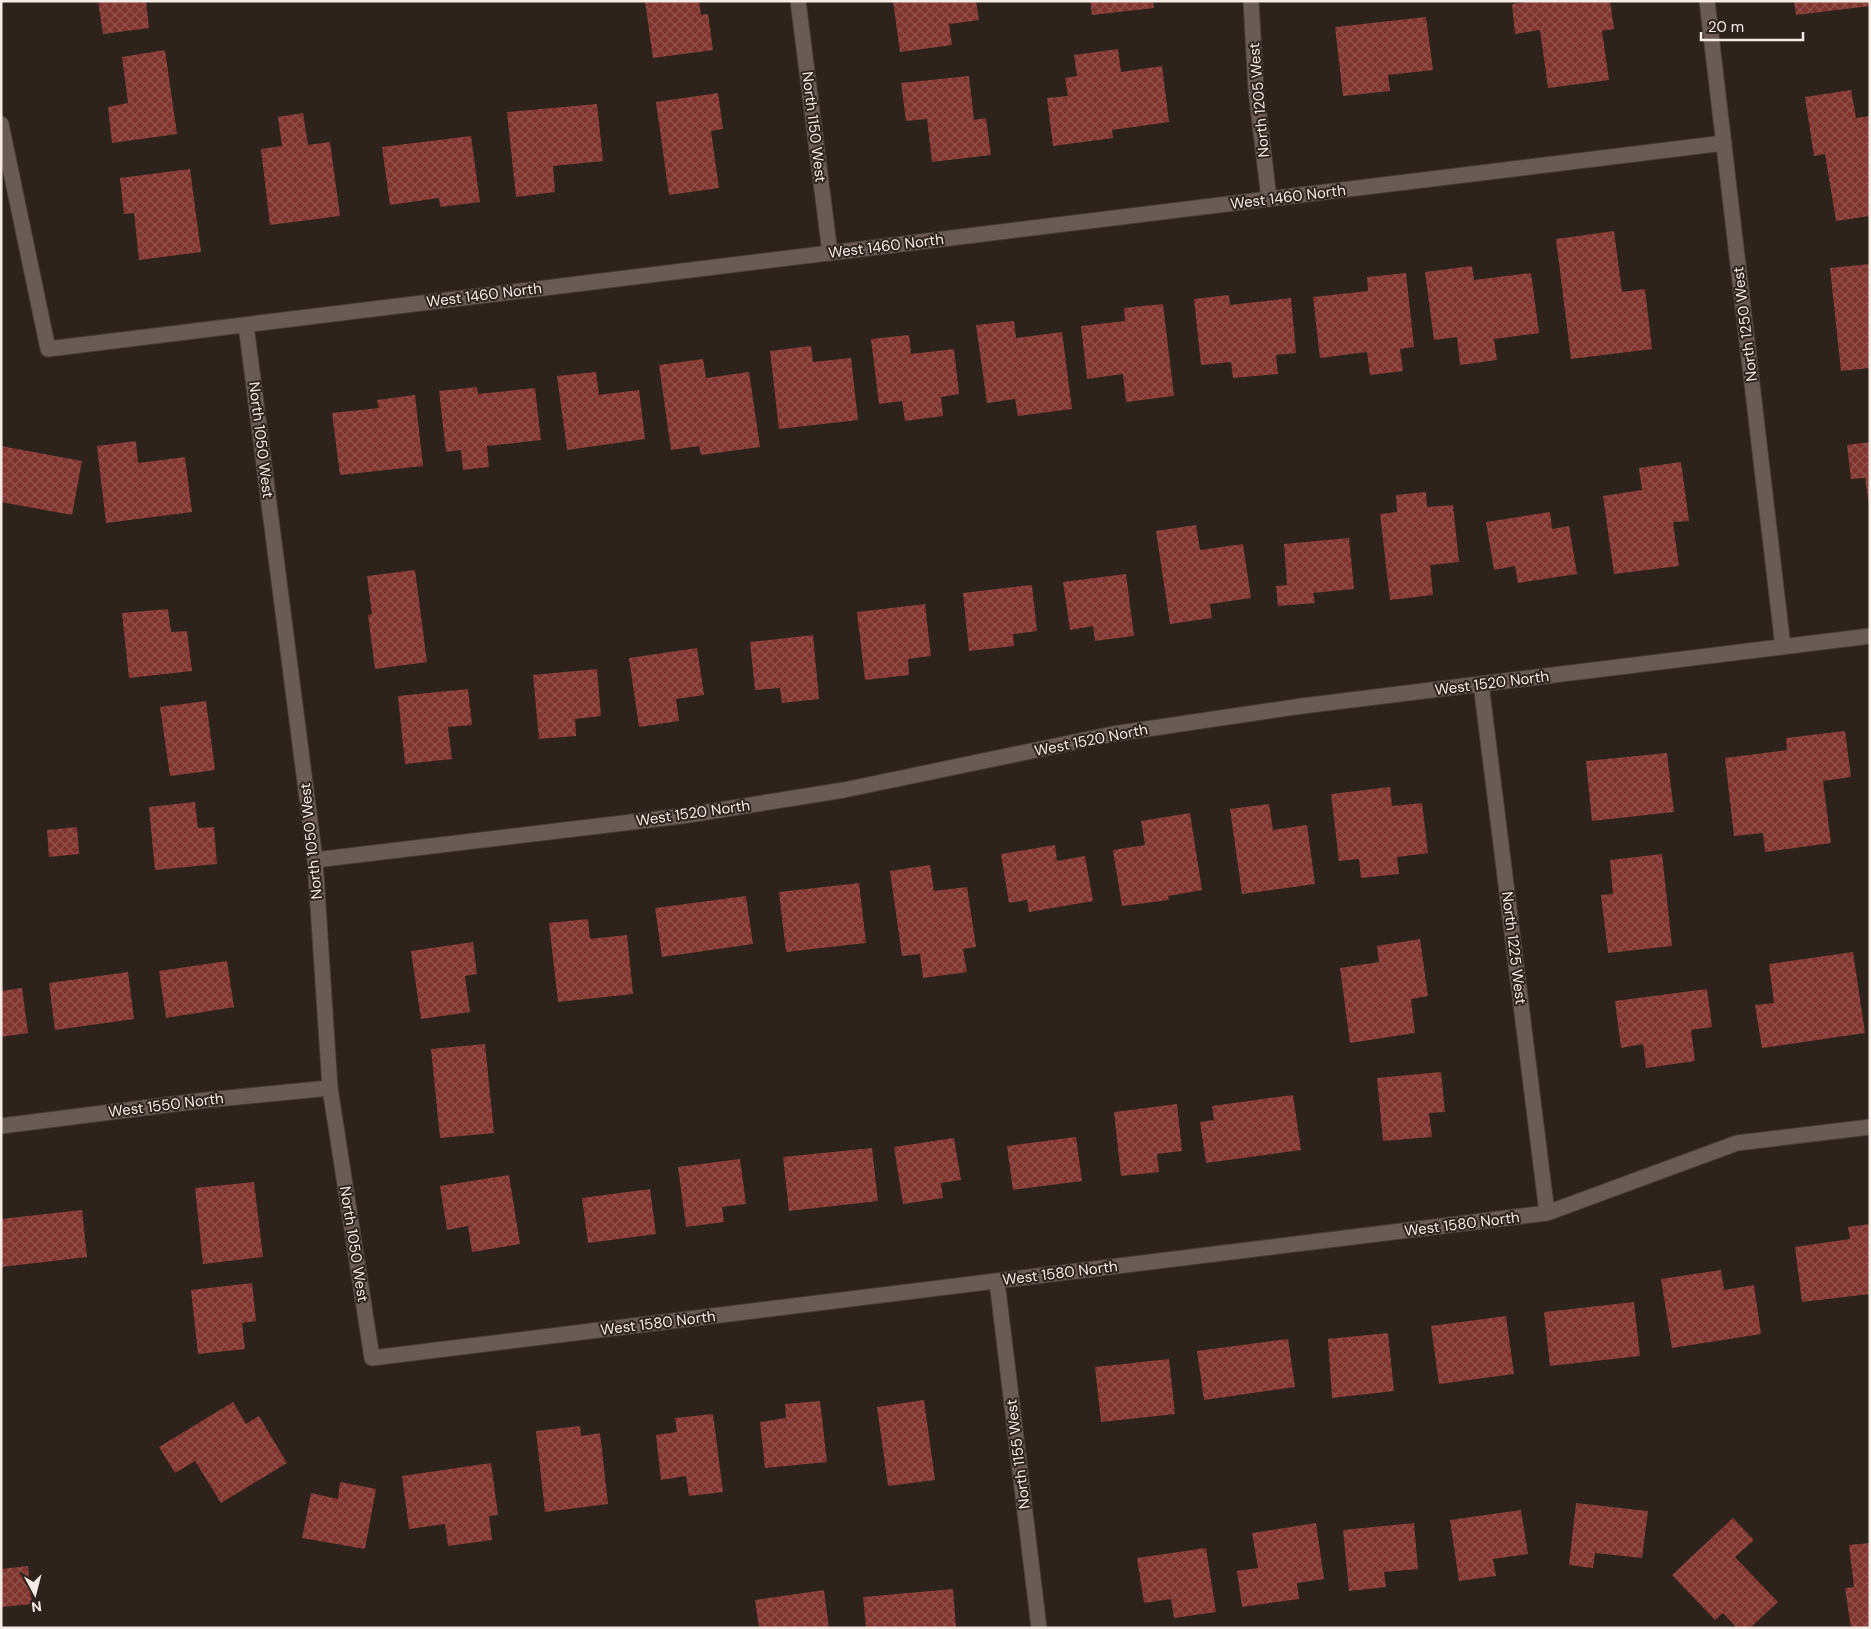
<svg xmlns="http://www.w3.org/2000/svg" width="1871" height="1629" font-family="'DM Sans',sans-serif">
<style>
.building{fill:url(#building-cross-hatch)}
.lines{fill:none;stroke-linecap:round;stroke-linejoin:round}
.street-casing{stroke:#473c38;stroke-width:17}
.street{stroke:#6a5c55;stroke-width:15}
.labels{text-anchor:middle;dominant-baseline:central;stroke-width:4;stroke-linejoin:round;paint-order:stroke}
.street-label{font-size:15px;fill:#f5ece8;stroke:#2e221c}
</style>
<defs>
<pattern id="building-cross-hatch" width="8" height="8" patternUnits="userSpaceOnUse" patternTransform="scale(1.25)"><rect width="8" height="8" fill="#80342e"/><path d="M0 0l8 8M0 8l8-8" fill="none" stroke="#93524c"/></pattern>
</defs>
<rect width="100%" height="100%" fill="#2e221c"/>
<path class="building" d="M98 1H146L149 28 103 34Z
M645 1H699L701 15 708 14 713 50 653 58Z
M893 1H976L979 20 949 24 952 45 900 52Z
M1090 1H1153L1154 8 1092 15Z
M1532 1H1610L1614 29 1602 31 1609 80 1548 88 1540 30 1515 34 1512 4Z
M1794 1H1870V6L1796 15Z
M1426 17 1433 70 1388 75 1390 91 1343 96 1335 27Z
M1118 49 1121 72 1162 66 1169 122 1112 130 1113 138 1053 146 1047 98 1068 96 1065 78 1077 76 1074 55Z
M165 50 177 134 112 143 108 107 128 103 122 57Z
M969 76 974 120 986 118 991 155 932 162 927 119 906 121 901 83Z
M1851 90 1856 118 1870 116V216L1836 221 1825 154 1814 156 1805 97Z
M718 93 723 129 711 131 719 188 669 195 656 102Z
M597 104 603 161 553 166 555 192 516 197 507 112Z
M303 113 308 145 330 142 340 216 270 225 261 149 282 146 278 117Z
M471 136 480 202 440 207 439 198 390 205 382 147Z
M190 169 201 252 139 260 134 213 124 214 120 178Z
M1614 231 1622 292 1645 289 1652 349 1571 359 1556 239Z
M1870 264V368L1841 371 1830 268Z
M1472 266 1474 280 1531 273 1539 333 1494 339 1497 360 1460 365 1457 337 1434 340 1425 272Z
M1406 273 1414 347 1400 349 1403 371 1370 375 1367 352 1320 358 1313 297 1368 291 1367 277Z
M1229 295 1230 305 1291 298 1296 353 1276 355 1278 374 1233 378 1231 362 1201 365 1194 299Z
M1163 304 1174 396 1126 402 1123 374 1087 379 1081 326 1125 321 1124 308Z
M1014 321 1016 338 1062 332 1072 409 1018 416 1015 399 987 403 976 325Z
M909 335 911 354 954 349 959 394 941 397 943 416 905 421 902 401 879 404 871 339Z
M811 346 813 362 851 358 858 420 779 429 770 351Z
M703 359 706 378 749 372 760 447 701 455 699 446 671 450 659 365Z
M596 372 599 395 639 390 645 439 567 450 557 376Z
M477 387 478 394 535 388 541 440 487 446 489 467 463 470 461 450 446 452 439 391Z
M415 395 423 466 340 475 332 413 379 408 377 400Z
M136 441 138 463 185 457 192 512 106 523 97 446Z
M1870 442V505H1869L1865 478 1851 479 1847 445Z
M1 446 82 461 72 515 1 502Z
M1681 462 1689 521 1673 522 1679 566 1614 574 1603 496 1642 490 1639 468Z
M1426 492 1427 507 1453 505 1459 562 1430 565 1433 595 1390 600 1380 514 1397 512 1396 495Z
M1550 512 1552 529 1569 526 1577 574 1518 583 1515 566 1494 570 1486 522Z
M1196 525 1200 550 1243 544 1251 598 1210 604 1212 618 1170 624 1156 531Z
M1349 538 1354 589 1313 593 1315 603 1278 606 1276 586 1287 585 1284 544Z
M415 570 427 662 375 669 368 615 372 614 367 576Z
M1126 574 1134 636 1095 641 1093 626 1070 630 1063 582Z
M1032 585 1037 631 1013 634 1014 646 969 651 963 593Z
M925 604 931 656 908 659 909 675 865 680 857 612Z
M168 609 171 632 187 631 192 671 129 678 122 613Z
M813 635 819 699 782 703 780 688 755 690 750 642Z
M697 648 704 695 676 699 679 721 639 727 629 658Z
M597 669 601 716 575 719 576 736 539 739 533 675Z
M468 689 472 725 448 727 452 759 405 764 398 696Z
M206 701 215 770 170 776 160 707Z
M1845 731 1851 777 1823 781 1831 843 1765 852 1763 833 1734 836 1725 758 1787 750 1786 738Z
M1667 753 1674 812 1592 821 1586 761Z
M1390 787 1392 806 1422 803 1428 853 1397 857 1399 874 1361 878 1359 859 1339 861 1331 794Z
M195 802 198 828 214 827 217 864 155 870 149 807Z
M1269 804 1273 830 1307 825 1315 884 1242 894 1230 809Z
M1190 813 1202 890 1168 896 1169 900 1122 906 1113 850 1145 845 1141 821Z
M77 827 79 854 49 857 47 830Z
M1055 845 1057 861 1085 856 1093 901 1029 912 1027 900 1009 903 1001 854Z
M1662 854 1672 946 1608 953 1601 895 1613 894 1610 860Z
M930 865 934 891 967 887 976 947 963 949 967 972 923 978 920 954 902 956 890 871Z
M859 883 866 943 786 952 779 892Z
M746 896 753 944 662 957 655 908Z
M588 919 590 939 627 935 633 994 558 1002 549 923Z
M1420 939 1428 996 1411 999 1415 1033 1350 1043 1340 968 1379 962 1377 946Z
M473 942 477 974 465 976 470 1012 421 1019 411 951Z
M1853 952 1865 1033 1762 1048 1755 1005 1774 1003 1769 964Z
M227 961 234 1007 166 1018 159 971Z
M128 972 134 1019 55 1030 49 983Z
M22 988 28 1033 1 1037V991Z
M1707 989 1712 1027 1691 1030 1695 1061 1646 1068 1643 1044 1621 1048 1615 1001Z
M485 1044 494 1133 440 1138 431 1049Z
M1441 1072 1445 1112 1429 1113 1432 1137 1383 1141 1377 1078Z
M1293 1095 1301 1150 1206 1163 1200 1122 1214 1120 1212 1106Z
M1177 1104 1182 1151 1157 1154 1159 1172 1121 1176 1114 1112Z
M1076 1137 1082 1181 1013 1190 1007 1146Z
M954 1138 961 1180 941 1183 943 1198 903 1204 894 1147Z
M872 1148 878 1201 789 1211 783 1157Z
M740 1159 746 1204 722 1207 724 1222 686 1227 678 1167Z
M509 1175 520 1244 472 1252 468 1226 447 1230 440 1186Z
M254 1182 263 1257 203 1264 195 1188Z
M650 1189 656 1234 588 1243 582 1198Z
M82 1210 87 1257 1 1267V1219Z
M1870 1224V1294L1802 1302 1795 1247 1850 1239 1848 1227Z
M1721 1270 1724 1290 1754 1285 1761 1334 1672 1348 1661 1279Z
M252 1283 256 1321 242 1323 245 1349 198 1354 191 1290Z
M1634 1302 1640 1356 1550 1366 1544 1312Z
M1506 1316 1514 1374 1439 1384 1431 1326Z
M1388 1333 1394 1391 1332 1398 1328 1339Z
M1288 1339 1295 1387 1204 1400 1197 1351Z
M1169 1359 1175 1414 1101 1422 1095 1367Z
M924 1400 935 1480 888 1486 877 1407Z
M820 1401 827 1462 765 1468 760 1422 786 1418 785 1404Z
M233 1402 246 1424 259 1416 287 1463 221 1503 195 1461 175 1473 159 1447Z
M713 1414 723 1492 689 1496 686 1476 661 1480 656 1435 677 1432 675 1418Z
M580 1426 581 1436 600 1433 608 1504 545 1512 536 1431Z
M491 1463 498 1515 489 1516 492 1540 448 1546 445 1524 409 1529 402 1476Z
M340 1482 376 1489 365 1549 302 1538 311 1493 338 1499Z
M1576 1503 1648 1511 1642 1558 1595 1553 1593 1568 1569 1565Z
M1521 1510 1528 1554 1493 1559 1496 1576 1459 1581 1450 1520Z
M1733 1518 1754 1540 1735 1557 1778 1602 1750 1628H1737L1723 1613 1715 1620 1672 1575Z
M1316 1523 1324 1579 1297 1583 1299 1599 1242 1607 1237 1571 1258 1568 1252 1533Z
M1414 1523 1418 1569 1384 1572 1386 1587 1349 1591 1343 1530Z
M1870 1543V1628H1851L1845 1588 1854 1587 1849 1545Z
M1206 1548 1216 1612 1174 1618 1171 1599 1144 1603 1137 1558Z
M28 1566 32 1604 1 1607V1569Z
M953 1589 956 1628H866L863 1597Z
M824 1590 829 1628H759L755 1600Z"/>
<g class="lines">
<g class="street-casing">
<path id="street" d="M798 1 830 253
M1251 1 1256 90 1269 199
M1707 1 1783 647
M1 124 48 349 1724 143
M246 325 315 860 330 1088 372 1358 1547 1213 1737 1143 1870 1127
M1481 684 1547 1213
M315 860 682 816 844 790 1113 734 1302 706 1870 636
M1 1126 206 1100 330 1088
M997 1281 1039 1628"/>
</g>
<use href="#street" class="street"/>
</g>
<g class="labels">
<g class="street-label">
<text transform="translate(1259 100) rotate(-95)">North 1205 West</text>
<text transform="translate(814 127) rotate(83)">North 1150 West</text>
<text transform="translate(1288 197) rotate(-7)">West 1460 North</text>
<text transform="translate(886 246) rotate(-7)">West 1460 North</text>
<text transform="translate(484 295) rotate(-7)">West 1460 North</text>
<text transform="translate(1745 324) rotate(-97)">North 1250 West</text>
<text transform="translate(261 440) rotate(83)">North 1050 West</text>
<text transform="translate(1492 683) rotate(-7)">West 1520 North</text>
<text transform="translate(1091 740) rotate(-11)">West 1520 North</text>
<text transform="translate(693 813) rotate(-8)">West 1520 North</text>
<text transform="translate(311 841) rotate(-96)">North 1050 West</text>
<text transform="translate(1514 948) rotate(83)">North 1225 West</text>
<text transform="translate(166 1105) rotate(-7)">West 1550 North</text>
<text transform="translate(1462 1224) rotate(-7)">West 1580 North</text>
<text transform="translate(354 1244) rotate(81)">North 1050 West</text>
<text transform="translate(1060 1273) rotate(-7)">West 1580 North</text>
<text transform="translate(658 1323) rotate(-7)">West 1580 North</text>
<text transform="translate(1018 1454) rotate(-97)">North 1155 West</text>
</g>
</g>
<rect width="1871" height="1629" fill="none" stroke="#f5ece8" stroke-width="5"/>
<g transform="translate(35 1594) rotate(173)" stroke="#2e221c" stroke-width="4" paint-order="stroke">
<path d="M0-4L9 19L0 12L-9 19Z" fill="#f5ece8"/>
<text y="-8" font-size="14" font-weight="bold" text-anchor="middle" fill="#f5ece8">N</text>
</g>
<path d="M1701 32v8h102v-8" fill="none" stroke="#f5ece8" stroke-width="2.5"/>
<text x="1708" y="32" font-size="15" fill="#f5ece8" stroke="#2e221c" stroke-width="4" paint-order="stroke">20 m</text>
</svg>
